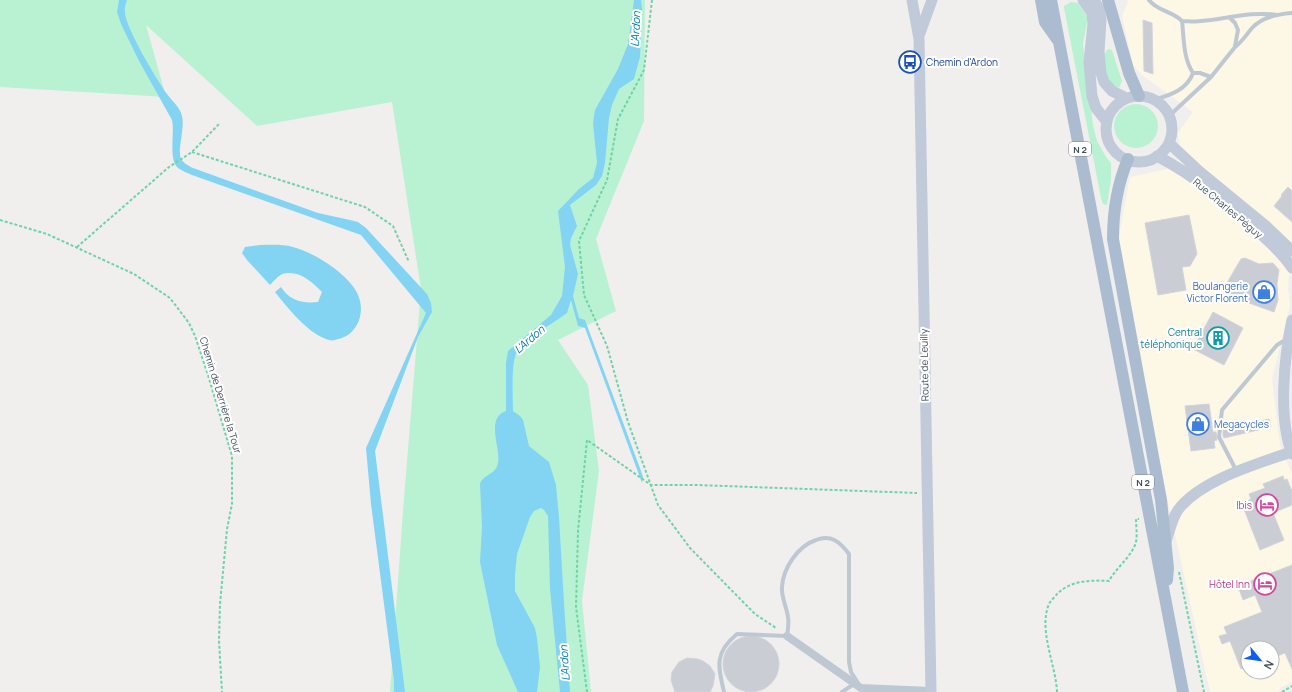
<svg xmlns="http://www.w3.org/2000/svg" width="1292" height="692" font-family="Manrope,sans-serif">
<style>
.commercial{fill:#fdf8e6;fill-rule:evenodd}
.green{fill:#b9f2d3}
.water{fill:#83d4f2}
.building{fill:#cacdd4;stroke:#d2d4db}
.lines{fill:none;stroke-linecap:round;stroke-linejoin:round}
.path{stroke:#6fd3a8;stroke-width:2;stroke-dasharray:3 2;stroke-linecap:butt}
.service{stroke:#bec8d2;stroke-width:4}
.minor{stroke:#bec8d2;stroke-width:8}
.secondary{stroke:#c0cad9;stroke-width:11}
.primary{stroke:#acbcd0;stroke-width:12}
.labels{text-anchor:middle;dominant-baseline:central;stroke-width:4;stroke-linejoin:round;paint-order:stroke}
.shield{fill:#fff;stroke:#7d848e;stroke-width:1}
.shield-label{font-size:9px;font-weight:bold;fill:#45505d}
.transit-label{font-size:10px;fill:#164399;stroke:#fff;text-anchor:start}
.street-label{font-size:10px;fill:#45505d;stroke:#fff}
.shop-label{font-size:10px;fill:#366cbe;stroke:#fff;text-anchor:end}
.culture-label{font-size:10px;fill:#0d838f;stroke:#fff;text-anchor:end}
.hotel-label{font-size:10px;fill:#b23c85;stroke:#fff;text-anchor:end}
.water-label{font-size:11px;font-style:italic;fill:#037cac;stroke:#fff}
</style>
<rect width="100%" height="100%" fill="#f1eeee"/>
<path class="commercial" d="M1127 0H1292V240L1276 257 1289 271 1288 289 1290 305 1272 379 1280 445 1292 474V682L1282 687 1278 692H1210L1170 512 1132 325 1118 241 1130 177 1172 168 1183 151 1180 147 1178 133 1193 112 1142 75 1133 65 1122 16 1128 2ZM1248 648H1272V672H1248Z"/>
<path class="green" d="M0 0H645L644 121 596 239 616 311 558 340 588 385 599 471 582 601 591 692H390L403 511 421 289 392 102 257 126 146 25 166 97 0 87Z
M1071 2 1078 3 1088 18 1083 44 1093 125 1097 141 1106 157 1111 163V180L1107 205 1103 204 1101 198 1064 8V6Z
M1108 49 1112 50 1122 81 1119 88C1105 83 1105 67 1104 54Z
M1114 126a22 22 0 1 1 44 0a22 22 0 1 1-44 0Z"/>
<path class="water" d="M119 0H127C126 4 124 8 125 12 125 27 157 80 167 94 172 101 180 107 182 116 185 129 177 149 181 159 183 163 189 166 193 168L318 213 350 220 358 222 366 228 427 294 431 303 432 312 418 337 375 451 405 692H394V681L371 504 366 448 426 313 361 235 192 175C188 173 182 171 178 168 168 160 175 132 172 120L139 61 121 24 117 12Z
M634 0H641L642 9 640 57 634 79 619 89 612 105 609 118 605 163 602 176 596 185 570 205 577 226 571 238 570 245 578 274 573 296 579 318 585 320 641 471 643 477 642 483 585 328 578 326 571 300 567 313C553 324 524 338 516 354 511 366 513 397 513 411L520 416 523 420 529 446 549 462 556 485 559 517 564 603 570 692H560L550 589 548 516 544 510 541 508 534 511 530 517 517 554 515 575V591L535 628 537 638 540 667 537 692H518L497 645 480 562 482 527 480 484C483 474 496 475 498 463 501 448 485 418 506 411V363L508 351 551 315 562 296 565 267 558 211 579 189 593 178 597 163 593 123 595 110 618 69 628 44Z
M260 245C270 245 283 244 293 247 314 252 356 278 360 301 364 317 355 336 338 339 335 340 332 341 329 340 309 335 287 307 275 292L281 287C289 300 302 304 318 302L322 292C312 282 299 269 282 274 278 276 273 282 270 285L247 260 242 253 245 247Z"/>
<path class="building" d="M1143 20 1152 23 1153 74 1144 71Z
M1288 187 1292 191V222L1274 206 1282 196 1281 195Z
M1189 215 1197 254 1190 266 1182 267 1186 290 1158 295 1145 223Z
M1245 258 1259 264 1273 263 1279 270 1277 284 1278 300 1274 312 1221 293 1241 259Z
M1213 312 1243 328 1224 365 1193 349Z
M1209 404 1213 432H1216L1217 440 1214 441 1215 448 1191 451 1185 406Z
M1269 419 1271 427 1224 438 1223 436V430Z
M1283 476 1284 480 1287 479 1292 491V505L1273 513 1284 540 1260 550 1242 504 1251 499 1249 494 1265 488 1263 484Z
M1292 565V669L1285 653 1272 658V648H1248V667L1241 669 1230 641 1222 644 1219 636 1227 634 1224 627 1262 612 1255 595 1243 600 1238 586Z
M723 664a28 28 0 1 1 56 0a28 28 0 1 1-56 0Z
M687 658 698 659 703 661 710 666 715 674 713 686 710 692H675L671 680 672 672 679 662Z"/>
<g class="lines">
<path class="path" d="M652 0 644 70 618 119 607 180 579 241 584 295 607 346 628 422 658 505 690 548 755 614 776 628
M192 152 365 207 393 226 409 262
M0 220 47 234 134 274 170 298 189 323 195 336 208 375 232 456V504L227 529 220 604 219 641 222 692
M77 247 169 167 192 152 219 124
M1179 572 1204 692
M587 692 576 607 578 531 587 440 651 485H697L917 493
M1057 692C1056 665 1038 630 1049 604 1051 600 1055 597 1057 594 1071 580 1091 580 1109 581 1116 568 1129 559 1135 545 1138 538 1136 527 1136 519H1139
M1282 692 1292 686"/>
<path class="service" d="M1149 0C1157 11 1172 11 1182 21
M1229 17 1235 23 1238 30 1235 46
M1211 77 1200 73H1193C1183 58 1184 38 1182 21 1188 21 1195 22 1201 21 1226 19 1251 11 1277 15
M1154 100C1170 95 1187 90 1193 73
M1169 116 1211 77 1235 47C1242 42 1246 35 1252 28 1262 17 1277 14 1292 13
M1236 470 1219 437 1222 410 1277 345 1287 339
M724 692C718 666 714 653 737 634L787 636C788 630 789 623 788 617 787 608 781 597 782 587 783 568 798 546 816 540 831 534 840 542 849 554V662L851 672 858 683
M842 692 854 684"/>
<path class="minor" d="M787 636 861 688 931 691"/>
<path class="secondary" d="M912 0 919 39 931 692
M1083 0 1092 13 1093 24 1089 62 1092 96 1096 108 1107 122
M1094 0 1099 8 1101 20 1099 52 1101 73 1104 82 1112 91 1126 98
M919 36 932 0
M1106 129a33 33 0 1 1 66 0a33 33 0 1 1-66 0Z
M1169 143 1199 171 1266 226 1292 251
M1157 156C1196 176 1231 206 1263 236 1273 246 1285 256 1292 268
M1292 320C1284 358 1278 417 1292 454
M1165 544C1169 534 1172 518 1178 510 1200 480 1257 464 1291 452"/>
<path class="primary" d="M1041 0 1045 22 1057 39
M1051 0 1183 692
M1108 0 1129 73 1139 96
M1128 159C1117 185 1113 211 1113 239L1161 500 1168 568 1167 580"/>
</g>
<defs>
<g id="bus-ring" transform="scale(1.15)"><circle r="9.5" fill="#fff" stroke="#1a4fb4" stroke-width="1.5"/><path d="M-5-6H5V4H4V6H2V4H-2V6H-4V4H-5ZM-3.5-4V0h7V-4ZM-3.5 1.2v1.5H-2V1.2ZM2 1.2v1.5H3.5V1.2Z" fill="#1a4fb4"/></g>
<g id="shop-ring" transform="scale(1.15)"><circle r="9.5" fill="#fff" stroke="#3f7fe0" stroke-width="1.5"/><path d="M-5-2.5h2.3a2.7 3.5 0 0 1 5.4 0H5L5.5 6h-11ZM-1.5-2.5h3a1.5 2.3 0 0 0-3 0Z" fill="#3f7fe0"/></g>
<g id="building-ring" transform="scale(1.15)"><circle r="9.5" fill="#fff" stroke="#0f9aa8" stroke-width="1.5"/><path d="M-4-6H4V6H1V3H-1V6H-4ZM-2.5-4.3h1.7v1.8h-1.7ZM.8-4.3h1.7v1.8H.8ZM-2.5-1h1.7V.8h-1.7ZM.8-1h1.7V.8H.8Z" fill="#0f9aa8"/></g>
<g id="hotel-ring" transform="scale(1.15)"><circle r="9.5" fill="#fff" stroke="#d1479c" stroke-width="1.5"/><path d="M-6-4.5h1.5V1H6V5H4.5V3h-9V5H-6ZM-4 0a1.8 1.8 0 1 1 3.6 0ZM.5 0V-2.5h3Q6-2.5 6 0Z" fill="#d1479c"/></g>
</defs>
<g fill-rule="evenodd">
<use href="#bus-ring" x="910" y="62"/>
<use href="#shop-ring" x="1264" y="292"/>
<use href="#building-ring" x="1218" y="338"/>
<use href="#shop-ring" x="1198" y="424"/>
<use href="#hotel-ring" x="1267" y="505"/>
<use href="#hotel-ring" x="1265" y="584"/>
</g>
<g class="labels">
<g class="shield">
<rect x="1069" y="142" width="22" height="14" rx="3"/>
<rect x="1132" y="475" width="22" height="14" rx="3"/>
</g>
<g class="shield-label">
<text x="1080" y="149">N 2</text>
<text x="1143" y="482">N 2</text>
</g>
<g class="transit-label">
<text x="926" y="62">Chemin d'Ardon</text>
</g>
<g class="street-label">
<text transform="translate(1228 208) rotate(40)">Rue Charles Péguy</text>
<text transform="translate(924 365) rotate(-91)">Route de Leuilly</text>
<text transform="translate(221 395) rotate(73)">Chemin de Derrière la Tour</text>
</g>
<g class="shop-label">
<text x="1248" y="286">Boulangerie<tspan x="1248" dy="12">Victor Florent</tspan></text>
<text x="1214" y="424" text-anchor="start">Megacycles</text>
</g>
<g class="culture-label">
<text x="1202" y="332">Central<tspan x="1202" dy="12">téléphonique</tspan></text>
</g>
<g class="hotel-label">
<text x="1252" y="505">Ibis</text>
<text x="1250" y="584">Hôtel Inn</text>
</g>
<g class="water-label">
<text transform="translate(635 29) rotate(-87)">L'Ardon</text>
<text transform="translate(529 339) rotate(-41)">L'Ardon</text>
<text transform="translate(564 663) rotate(-94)">L'Ardon</text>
</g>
</g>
<g transform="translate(1260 660) rotate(119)"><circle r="19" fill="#ffffff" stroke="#b5b9be"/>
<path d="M0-3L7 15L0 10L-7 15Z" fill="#0c5fee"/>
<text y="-6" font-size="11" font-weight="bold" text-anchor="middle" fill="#45505d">N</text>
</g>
</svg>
